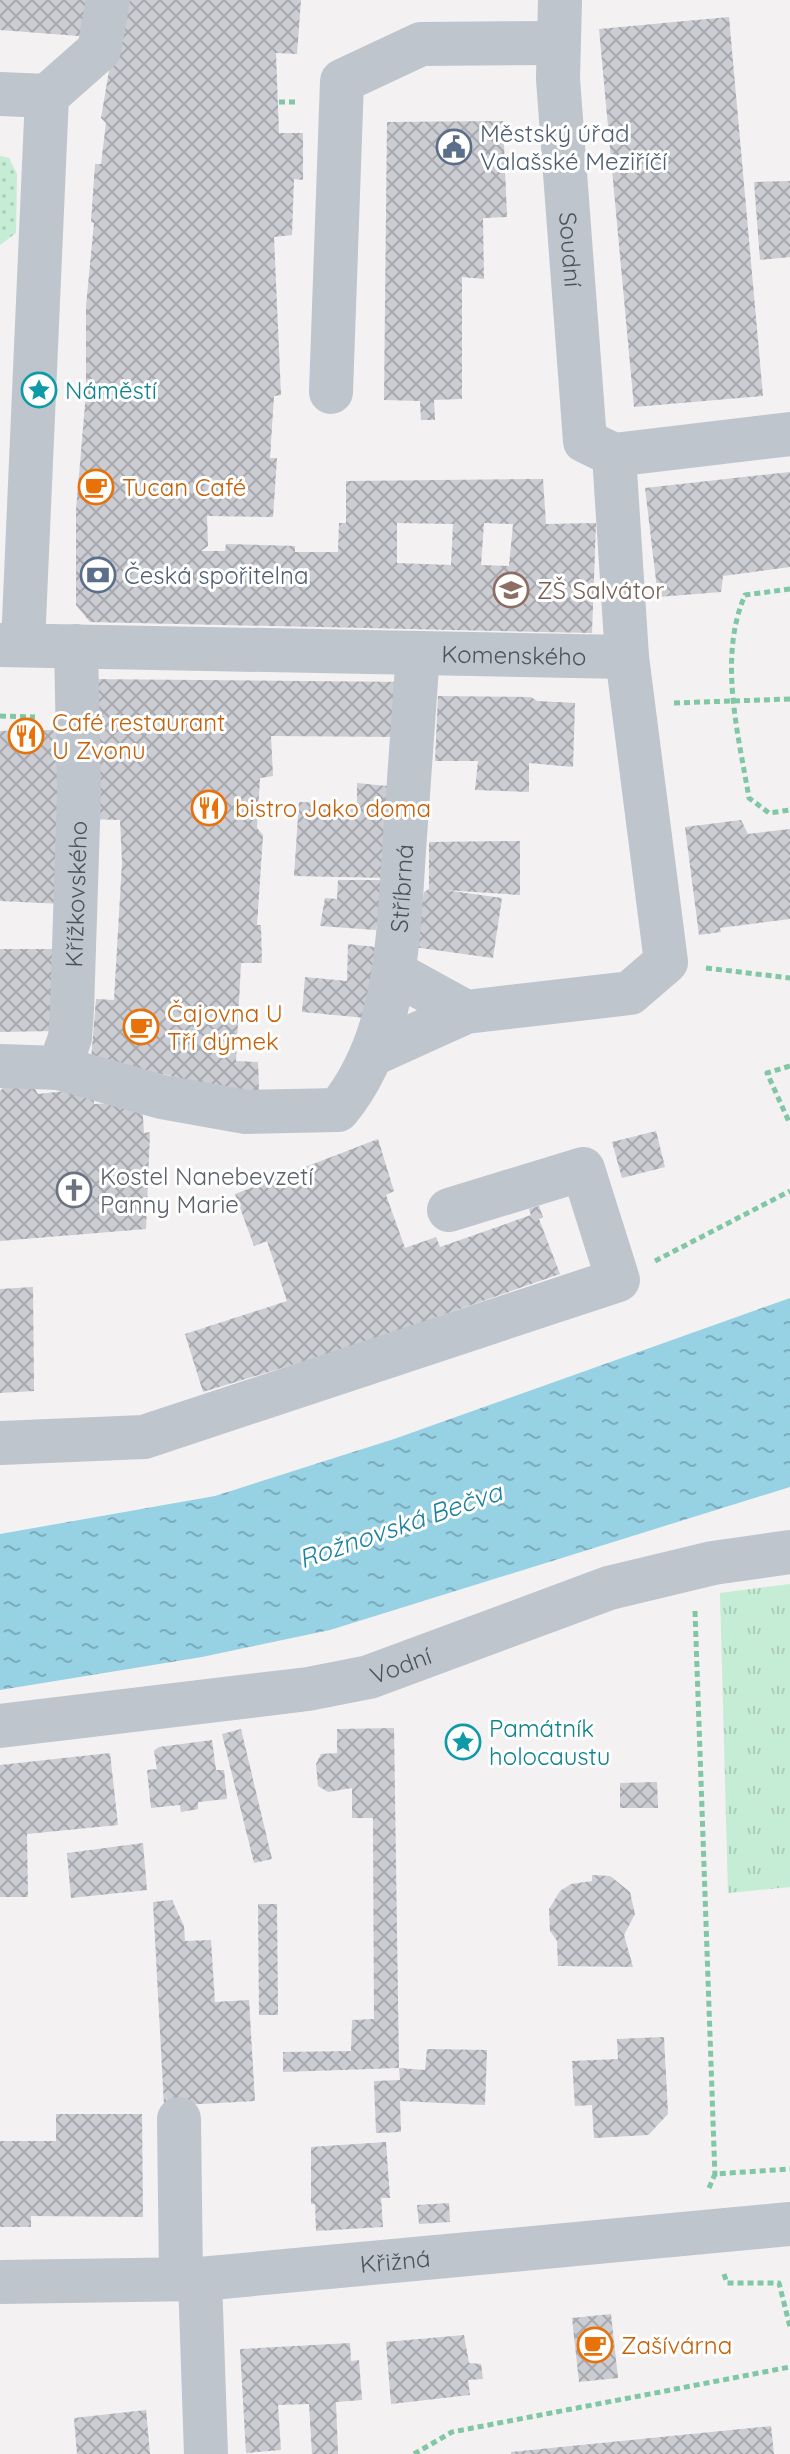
<svg xmlns="http://www.w3.org/2000/svg" width="790" height="2454" font-family="Quicksand,sans-serif">
<style>
.grass{fill:url(#grass-dots)}
.park{fill:url(#park-tufts)}
.water{fill:url(#water-ripples)}
.building{fill:url(#building-cross-hatch);fill-rule:evenodd}
.lines{fill:none;stroke-linecap:round;stroke-linejoin:round}
.path{stroke:#80c7a6;stroke-width:5;stroke-dasharray:6 4;stroke-linecap:butt}
.minor{stroke:#bec5cc;stroke-width:44}
.labels{text-anchor:middle;dominant-baseline:central;stroke-width:6;stroke-linejoin:round;paint-order:stroke}
.service-label{font-size:24px;fill:#4e5e75;stroke:#fff;text-anchor:start}
.street-label{font-size:24px;fill:#4b535d;stroke:#fff}
.culture-label{font-size:24px;fill:#0d838f;stroke:#fff;text-anchor:start}
.food-label{font-size:24px;fill:#c56008;stroke:#fff;text-anchor:start}
.education-label{font-size:24px;fill:#785e54;stroke:#fff;text-anchor:start}
.worship-label{font-size:24px;fill:#5b616d;stroke:#fff;text-anchor:start}
.water-label{font-size:26px;font-style:italic;fill:#1a7fa0;stroke:#fff}
</style>
<defs>
<pattern id="grass-dots" width="8" height="8" patternUnits="userSpaceOnUse" patternTransform="scale(2)"><rect width="8" height="8" fill="#c5ecd5"/><path d="M2 2h.1M6 6h.1" fill="none" stroke="#abccb9" stroke-width="1.8" stroke-linecap="round"/></pattern>
<pattern id="park-tufts" width="24" height="20" patternUnits="userSpaceOnUse" patternTransform="scale(2)"><rect width="24" height="20" fill="#c5ecd5"/><path d="M3 7l-1-3M5 7V3M7 7l1-3M15 17l-1-3M17 17v-4M19 17l1-3" fill="none" stroke="#abccb9"/></pattern>
<pattern id="water-ripples" width="26" height="14" patternUnits="userSpaceOnUse" patternTransform="scale(2)"><rect width="26" height="14" fill="#96d1e4"/><path d="M2 4q2-2 4 0t4 0M15 11q2-2 4 0t4 0" fill="none" stroke="#7cacbc"/></pattern>
<pattern id="building-cross-hatch" width="8" height="8" patternUnits="userSpaceOnUse" patternTransform="scale(2)"><rect width="8" height="8" fill="#cbcdd3"/><path d="M0 0l8 8M0 8l8-8" fill="none" stroke="#a7a9ae"/></pattern>
</defs>
<rect width="100%" height="100%" fill="#f3f1f1"/>
<path class="grass" d="M0 156 9 158 17 174 16 233 0 245Z"/>
<path class="park" d="M790 1584V1887L728 1893 720 1593Z"/>
<path class="water" d="M790 1298V1487L330 1630 202 1657 0 1690V1534L215 1496 394 1439Z"/>
<path class="building" d="M0 0H93L88 27 79 36 0 30Z
M121 0H301L297 54 276 53 279 133H303V180L294 179 292 235 274 237 281 395 274 396 270 458H277L273 517 207 516 208 546 201 551H225L226 544 295 546V552H338L339 523H346V481L543 479 546 524 596 523 592 633 90 622 76 605V510L86 393V306L94 223 91 222 95 164H101L106 123 101 118ZM397 523 453 524 451 565 397 563ZM484 523 513 524 509 566 481 565Z
M729 17 763 396 634 407 599 29Z
M503 121 507 217 483 218 484 279 462 277V399L434 400 435 420H421L420 401 384 400 387 122Z
M790 181V257L760 260 754 182Z
M790 472V567L723 576 721 592 658 597 645 488Z
M82 679 405 682 402 737 271 736 273 776 260 778 257 828 263 835 257 925H261L262 963H241L236 1061 258 1062 259 1090H193L171 1085 172 1076 91 1060 96 999 114 1000 122 862 120 820 89 819Z
M438 696 531 697 537 701 575 703 573 767 529 763V792L475 790 478 761H435Z
M23 730H58L63 904 0 901V731Z
M357 783 397 787 389 878 294 876 299 802 357 804Z
M741 820 748 834 790 829V919L720 928 721 932 699 935 685 827Z
M520 841V895L444 890 502 898 493 958 413 947 424 892 429 889V842Z
M338 880H385L376 930 320 926 325 898 337 899Z
M348 944 385 948 366 1018 302 1012 305 977 347 981Z
M0 949H60L54 1031 0 1032Z
M4 1087 35 1089 38 1094 93 1088 94 1104 142 1102 144 1133 150 1132 146 1229 0 1241V1091Z
M656 1131 665 1167 622 1178 612 1142Z
M378 1139 394 1191 386 1195 405 1248 436 1237 440 1247 531 1215 529 1209 539 1206 543 1217 539 1219 560 1274 428 1320 429 1323 203 1392 185 1334 287 1301 267 1241 254 1246 235 1194Z
M33 1287 34 1391 0 1393V1289Z
M394 1728 399 2068 283 2072V2052L351 2051 352 2020 374 2019 373 1818H352V1788L328 1792 318 1786 316 1764 321 1754 337 1753V1729Z
M241 1729 272 1859 254 1863 222 1734Z
M212 1740 216 1770H224L227 1799 198 1802V1809L181 1812 180 1805 151 1808 147 1770 157 1769 154 1751 159 1747Z
M110 1753 118 1825 27 1834 28 1897H0V1765Z
M657 1782 658 1808H620V1783Z
M143 1843 147 1890 71 1898 67 1853Z
M592 1875 610 1876 630 1892 635 1914 624 1935 633 1967 558 1966 557 1941 550 1931 549 1909 560 1891 571 1884 592 1881Z
M172 1900 184 1926 185 1941 211 1940 215 2002 249 2000 255 2101 164 2106 153 1902Z
M258 1904H277L278 2015H259Z
M664 2037 668 2114 648 2135 594 2138 592 2105 575 2106 572 2061 618 2059 617 2039Z
M427 2049 487 2050 485 2105 400 2101 401 2132 376 2133 374 2081 400 2080 399 2068 425 2070Z
M56 2114H142L143 2217 31 2216V2227H0V2141H56Z
M386 2142 390 2198H381L383 2227 316 2231 315 2204H311V2147Z
M449 2203 450 2222 419 2224 417 2205Z
M611 2314 618 2378 579 2382 572 2318Z
M464 2335 469 2363 481 2364 483 2379 468 2380 470 2395 391 2404 386 2342Z
M350 2343 351 2361 359 2360 362 2400 336 2402 338 2454H312L309 2404 278 2405 281 2450 246 2453 240 2349Z
M146 2410 150 2454H77L74 2418Z
M771 2426 774 2454H511V2452Z"/>
<g class="lines">
<path class="path" d="M279 102H297
M790 589 745 595C718 657 738 733 749 798L769 813 790 810
M674 703 790 699
M0 716 35 717
M706 968 790 978
M790 1066 767 1073 790 1124
M655 1261 790 1191
M695 1611 715 2177
M709 2188 715 2174 790 2169
M724 2274 727 2283H779L790 2327
M414 2454 452 2432 790 2367"/>
<g class="minor">
<path id="s1" d="M560 0 558 79 585 441 614 455"/>
<path d="M0 94 47 96"/>
<path d="M47 96 99 50 108 0"/>
<path d="M331 392 342 81 421 44 557 43"/>
<path d="M614 455 790 434"/>
<path d="M23 644 47 96"/>
<path id="s2" d="M0 645 627 657"/>
<path d="M395 973 466 1012"/>
<path d="M371 1055 466 1012 630 993 666 962 627 657 614 455"/>
<path id="s3" d="M0 1066 59 1068 162 1097 246 1112 338 1110C400 1035 398 929 405 836 409 775 414 714 418 653"/>
<path id="s4" d="M59 1068 70 1038 72 1010 79 792 76 646"/>
<path d="M0 1443 144 1437 618 1280 583 1169 449 1210"/>
<path id="s5" d="M0 1726 308 1689 369 1677 609 1588 713 1563 790 1552"/>
<path d="M179 2119 181 2279"/>
<path d="M200 2279 206 2454"/>
<path id="s6" d="M0 2282 200 2279 790 2224"/>
</g>
</g>
<defs>
<g id="civic-ring" transform="scale(1.8)"><circle r="9.5" fill="#fff" stroke="#5c6f8a" stroke-width="1.5"/><path d="M-.6-6.5H3V-4.5H.6V-3L4-1V1h2V6H-6V1h2V-1L-.6-3ZM-1.2 2.5V6h2.4V2.5Z" fill="#5c6f8a"/></g>
<g id="sight-ring" transform="scale(1.8)"><circle r="9.5" fill="#fff" stroke="#0f9aa8" stroke-width="1.5"/><path d="M0-6L1.8-2.2L6-1.7L2.9 1.2L3.7 5.4L0 3.3L-3.7 5.4L-2.9 1.2L-6-1.7L-1.8-2.2Z" fill="#0f9aa8"/></g>
<g id="cafe-ring" transform="scale(1.8)"><circle r="9.5" fill="#fff" stroke="#e8710a" stroke-width="1.5"/><path d="M-5.5-4.5H6V0H3Q3 3.5 0 3.5H-2.5Q-5.5 3.5-5.5 0ZM3-3.2v2h1.7v-2ZM-6 4.5H4V6H-6Z" fill="#e8710a"/></g>
<g id="bank-ring" transform="scale(1.8)"><circle r="9.5" fill="#fff" stroke="#5c6f8a" stroke-width="1.5"/><path d="M-6-4H6V4H-6ZM0-2.3a2.3 2.3 0 1 0 0 4.6a2.3 2.3 0 1 0 0-4.6Z" fill="#5c6f8a"/></g>
<g id="school-ring" transform="scale(1.8)"><circle r="9.5" fill="#fff" stroke="#8d6e63" stroke-width="1.5"/><path d="M0-5L7-2L0 1L-7-2ZM-4 1L0 2.5L4 1V4Q0 6-4 4Z" fill="#8d6e63"/></g>
<g id="restaurant-ring" transform="scale(1.8)"><circle r="9.5" fill="#fff" stroke="#e8710a" stroke-width="1.5"/><path d="M-5-6h1v4h1v-4h1v4h1v-4h1v5L-1.5 .5V6h-2V.5L-5-1ZM5-6V6H3V1.5H1.5Q1.5-4 5-6Z" fill="#e8710a"/></g>
<g id="church-ring" transform="scale(1.8)"><circle r="9.5" fill="#fff" stroke="#6b7280" stroke-width="1.5"/><path d="M-1.2-6h2.4v3.5h3.3v2.4h-3.3V6h-2.4V-.1h-3.3v-2.4h3.3Z" fill="#6b7280"/></g>
</defs>
<g fill-rule="evenodd">
<use href="#civic-ring" x="454" y="147"/>
<use href="#sight-ring" x="39" y="390"/>
<use href="#cafe-ring" x="96" y="487"/>
<use href="#bank-ring" x="98" y="575"/>
<use href="#school-ring" x="511" y="590"/>
<use href="#restaurant-ring" x="26" y="736"/>
<use href="#restaurant-ring" x="209" y="808"/>
<use href="#cafe-ring" x="141" y="1027"/>
<use href="#church-ring" x="74" y="1190"/>
<use href="#sight-ring" x="463" y="1742"/>
<use href="#cafe-ring" x="595" y="2345"/>
</g>
<g class="labels">
<g class="service-label">
<text x="480" y="133">Městský úřad<tspan x="480" dy="28">Valašské Meziříčí</tspan></text>
<text x="124" y="575">Česká spořitelna</text>
</g>
<g class="street-label">
<text stroke="none"><textPath href="#s1" startOffset="250">Soudní</textPath></text>
<text stroke="none"><textPath href="#s2" startOffset="514">Komenského</textPath></text>
<text stroke="none"><textPath href="#s3" startOffset="578">Stříbrná</textPath></text>
<text stroke="none"><textPath href="#s4" startOffset="176">Křížkovského</textPath></text>
<text stroke="none"><textPath href="#s5" startOffset="406">Vodní</textPath></text>
<text stroke="none"><textPath href="#s6" startOffset="396">Křižná</textPath></text>
</g>
<g class="culture-label">
<text x="65" y="390">Náměstí</text>
<text x="489" y="1728">Památník<tspan x="489" dy="28">holocaustu</tspan></text>
</g>
<g class="food-label">
<text x="122" y="487">Tucan Café</text>
<text x="52" y="722">Café restaurant<tspan x="52" dy="28">U Zvonu</tspan></text>
<text x="235" y="808">bistro Jako doma</text>
<text x="167" y="1013">Čajovna U<tspan x="167" dy="28">Tří dýmek</tspan></text>
<text x="621" y="2345">Zašívárna</text>
</g>
<g class="education-label">
<text x="537" y="590">ZŠ Salvátor</text>
</g>
<g class="worship-label">
<text x="100" y="1176">Kostel Nanebevzetí<tspan x="100" dy="28">Panny Marie</tspan></text>
</g>
<g class="water-label">
<text transform="translate(400 1525) rotate(-19)">Rožnovská Bečva</text>
</g>
</g>
</svg>
